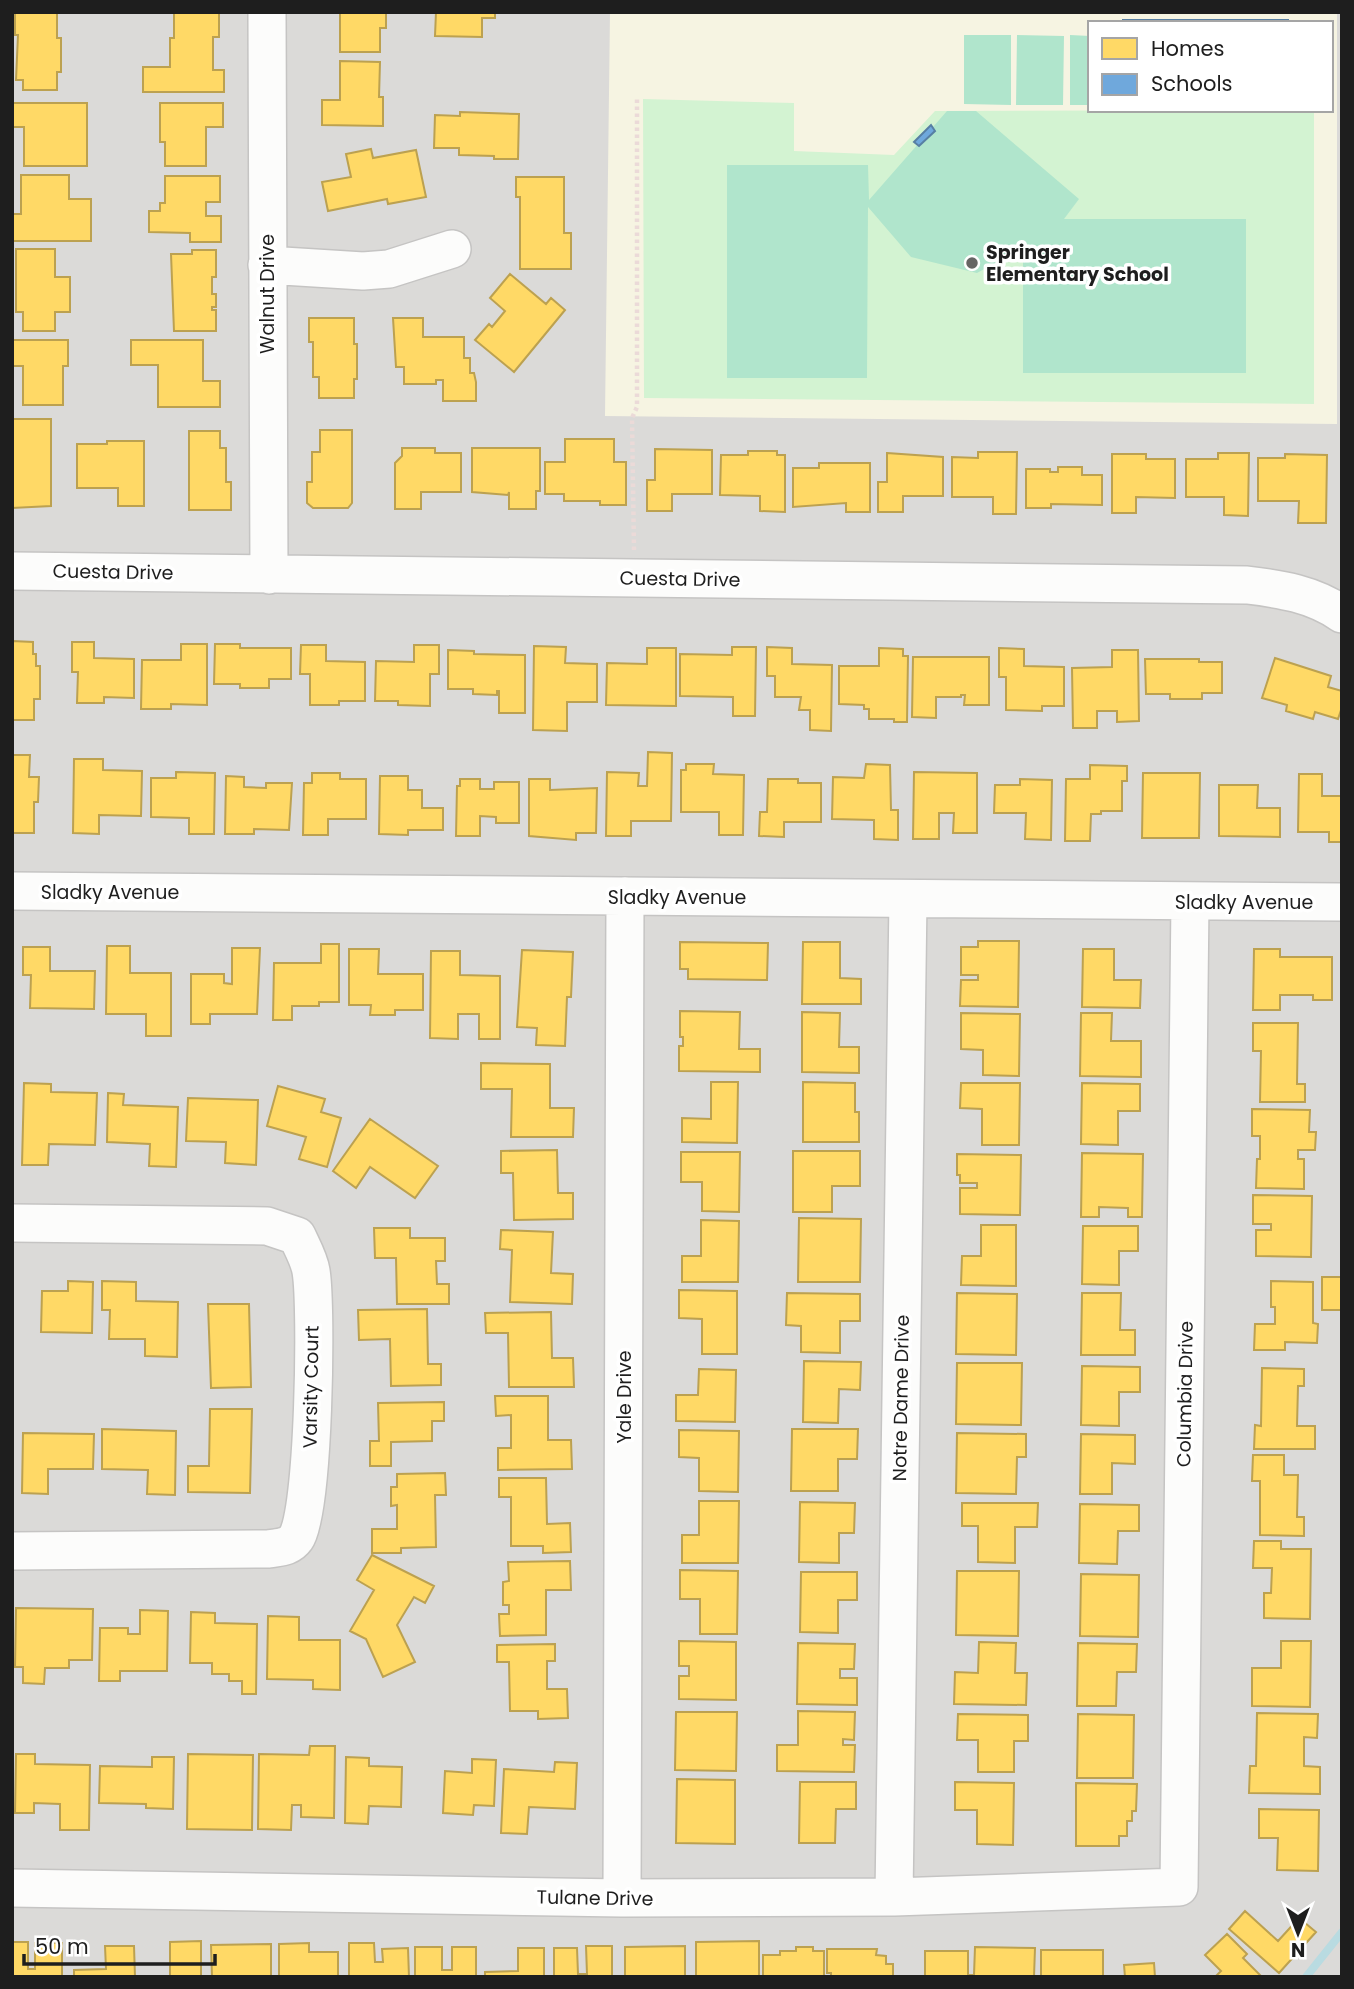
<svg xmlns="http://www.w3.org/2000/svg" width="1354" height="1989" font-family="Poppins,sans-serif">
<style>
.residential{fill:#dbdad8;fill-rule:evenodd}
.education{fill:#f6f4e2;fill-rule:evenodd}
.park{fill:#d3f3d2}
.pitch{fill:#b0e5cc}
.homes{fill:#ffd966;stroke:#bca150;stroke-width:2}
.schools{fill:#6fa8dc;stroke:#577fa3;stroke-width:2}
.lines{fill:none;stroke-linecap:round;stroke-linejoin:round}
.stream{stroke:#b9dbe1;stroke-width:8}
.minor-casing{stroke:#c5c4c3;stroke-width:40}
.path{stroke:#ebdad8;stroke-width:4.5;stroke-dasharray:3.5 3.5;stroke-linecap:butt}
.minor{stroke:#fcfcfb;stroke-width:37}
.poi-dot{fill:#666564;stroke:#fff;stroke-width:2.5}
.labels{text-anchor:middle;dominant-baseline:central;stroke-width:7;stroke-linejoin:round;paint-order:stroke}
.poi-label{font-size:19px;font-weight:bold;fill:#1e1e1e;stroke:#fff;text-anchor:start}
.street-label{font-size:19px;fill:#1e1e1e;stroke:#fff}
</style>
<rect width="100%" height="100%" fill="#eceae7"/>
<path class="residential" d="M12 12H1342V1977H12ZM1090 23H1331V110H1090Z"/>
<path class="education" d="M610 12H1337V424L605 416ZM1090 23H1331V110H1090Z"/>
<path class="park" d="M643 99 794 103V151L894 155 935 111 1314 110V404L644 398Z"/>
<path class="pitch" d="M964 35H1011V105L964 104Z
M1017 35 1064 36 1063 105H1016Z
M1070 35 1090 36V105H1070Z
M947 111H976L1079 199 1064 219H1246V373H1023V248L977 273 911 257 868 207 867 378H727V165H868L869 200Z"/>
<path class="homes" d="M15 12H57V38H61V72H57V90H23V80H16L18 35H15Z
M174 12H219V37H213V70H224V92H143V67H170V38H174Z
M323 12H386V28H380V52H340V13Z
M436 12H495V18H482V37L435 36Z
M340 61 380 62 379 97H383V126L322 125V100H340Z
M12 103H87V166H24V127H12Z
M160 103H223V127H206V166H165V142H160Z
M460 112 519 114 518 159H494V156L459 155V148H434L435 115 460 116Z
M371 149 373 158 416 150 426 197 388 204 387 199 328 211 322 182 351 177 346 154Z
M21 175H69V199H91V241H12V214H21Z
M165 176H220V202H206V216H221V242H190V233L149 232V211H160V203H165Z
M516 177H564V233H571V269H520V197H516Z
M16 249H55V277H70V312H55V331H23V312H16Z
M192 250H216V277H212V294H216V307H212V310H216V331H174L171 254H192Z
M510 274 546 304 551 298 565 310 514 372 475 340 489 324 492 327 505 311 490 298Z
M309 318H354V344H357V379H354V398H319V377H313V342H309Z
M393 318H423V337H464V358H470V373H474L476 382V401H443V380H436V384H404V367H396Z
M12 340H68V366H63V405H23V366H12Z
M131 340H203V381H220V407H158V365H131Z
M12 419H51V506L12 508Z
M320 430H352V503L348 508H313L307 503V482H312V452H320Z
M189 431H220V448H226V482H231V510H189Z
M565 439H614V462H626V505H600V501H564V494H545V462H565Z
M107 441H144V506H118V488H77V444H107Z
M402 448H435V453H461V492H421V509H395V463L402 456Z
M472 448H540V491H536V509H509V492L508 495 472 492Z
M655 449 712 450V494H672V511H647V480H655Z
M748 451H777V455H785V512L760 511V496L720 495 721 455H748Z
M978 452H1017L1016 514H993V497H952V457L978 458Z
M887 453 943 457V496H903V512H878V482H887Z
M1218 453H1249L1248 516 1224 515V497H1186V459H1218Z
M1112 454H1146V459H1175V498L1136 497V513H1112Z
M1285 454 1327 455 1326 523H1298L1299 501H1258V458H1285Z
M819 463H870V512H846V503L793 507V468H819Z
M1058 467H1082V475H1102V505L1051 504V508H1026V469H1050V472H1058Z
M12 641 33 642V654H36V666H40V699H34V720H12Z
M72 642H94V658L134 659V698L104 697V703H77L78 672H72Z
M181 644H207V705L171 704V709H141L142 660H181Z
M215 644H240V648H291V679H269V688H240V684H214Z
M301 645H326V661L365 662V701H339V705H310V674H300Z
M414 645H439V674H430V706L398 705V701H375L376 661 414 662Z
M534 646 566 647 565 663 597 664V702H567V731L533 730Z
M732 647H756L755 716H733V697L680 696V654L732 655Z
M767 647 792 648V664L832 665 831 731 810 730V710H799L801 697H775V676H767Z
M647 648H676V706L606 705 607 663 647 664Z
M879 648 903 649V656H908L907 722H894V719H869V709H864V705L839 704V666H879Z
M999 648 1024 649V666L1064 667V706H1042V711L1006 710V677H999Z
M448 650 474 651V654L525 655V713H499V691H497V695L473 694V689H448Z
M1112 650H1138L1139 721 1117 722V711H1097V728H1073L1072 668 1112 667Z
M913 657H989V705H964L965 695H961V697H936V718L912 717Z
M1275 658 1331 676 1328 687 1342 691V707L1338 719 1315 712 1313 719 1286 711 1287 705 1262 698Z
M1145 659H1199V662H1222V693H1202V699H1170V694H1146Z
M648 752 672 753 671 821H631V836H606L607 772 639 773 638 786H647Z
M12 755H30L29 777H39L38 802H34V833H12Z
M74 759H103V770L142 771 141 816 99 815V834L73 833Z
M686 764H714L713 774 744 775 743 835H719V812H681V770H686Z
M866 764 890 765 891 810H898V840L874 839V820L832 819 833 777 864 778Z
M1090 765 1127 766V781H1122V811H1101V814H1091L1090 841H1065L1066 779H1090Z
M176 772 215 773 214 834H189V818L151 817V778H176Z
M914 772 977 773V833H953L954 813H939V839H913Z
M312 773H340V779H366V819H328V835H303L304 783H312Z
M1143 773H1200L1199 838H1142Z
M1299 774H1322V796H1342V842H1329V832H1298Z
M226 776 244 777V787L266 788V783H292L289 830 254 829V834H225Z
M380 776H408V790H422V808H443V830H408V835L379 834Z
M460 779H480V789H494V782H519V823H496V817L480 816V836H456L457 786H460Z
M529 779H550V790L597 788 596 833H576V840L529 836Z
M768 779H798V783H821V822H784V837L759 836 760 812H767Z
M1020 779 1052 780 1051 840 1025 839 1026 813H994L995 785H1020Z
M1219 785H1258L1257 808H1280V837L1219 836Z
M978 941H1019L1018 1007 960 1006 961 980H978V975H961V947H978Z
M680 942 768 943 767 980 688 979V969H680Z
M803 942H840V978L861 979V1004H802Z
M321 944H339V1002H319V1006H292V1020H273L274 963H321Z
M107 946H130V973H171V1036H146V1014H106Z
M23 947H50V971H95L94 1009 30 1008 31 975H23Z
M232 948H260L257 1014H210V1024H191V974H224V983L232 984Z
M349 949H379L378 974H423V1010H395V1015H370L371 1005H349Z
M1083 949H1114V980H1141L1140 1008 1082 1007Z
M1254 949H1280V957H1332V1000H1313V995H1280V1010H1253Z
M522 950 573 952 571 997H567L565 1046 536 1045 537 1028 517 1027Z
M431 951H460V975L500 976V1039H479V1014H458V1039L430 1038Z
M680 1011 740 1012 739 1049H760V1072L679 1071V1046H683V1037H680Z
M802 1012 840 1013 839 1047H859V1073L802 1072Z
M961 1013 1020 1014 1019 1076 983 1075V1050L961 1049Z
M1081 1013H1112L1111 1041H1141V1077L1080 1076Z
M1253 1023H1298L1297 1084H1305V1102H1260L1261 1051H1253Z
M481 1063 550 1064V1108H574L573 1137H511L512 1089H481Z
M711 1082H738L737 1143 682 1142V1118L711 1119Z
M803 1082 855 1083V1112H859V1142H803Z
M24 1083 51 1084V1092L97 1093 95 1145 49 1144 48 1165H22Z
M961 1083H1020L1019 1145H982V1109L960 1108Z
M1082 1083 1140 1084V1111H1118V1145L1081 1144Z
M278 1086 325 1099 321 1112 341 1118 327 1167 299 1159 306 1137 267 1126Z
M108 1093 124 1094 123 1105 178 1107 176 1167 149 1166 150 1144 107 1142Z
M188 1098 258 1100 256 1165 225 1163 226 1142 186 1141Z
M1252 1109 1310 1110 1309 1132H1316L1315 1150H1298V1159H1304V1189L1256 1188 1257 1159H1260V1136H1252Z
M370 1119 438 1166 415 1198 370 1167 356 1188 333 1171Z
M557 1150 558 1193H573V1219L514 1220 513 1173H501V1151Z
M793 1151H860V1186H832V1212H793Z
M681 1152H740L739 1212 702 1211V1182H681Z
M1082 1153 1143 1154 1142 1217H1128V1208L1099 1207V1217H1081Z
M957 1154 1021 1155 1020 1215 960 1214V1188H977V1183H960V1175H957Z
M1253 1195 1312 1196 1311 1257 1256 1256V1230H1271V1224H1253Z
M799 1218 861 1219 860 1282H798Z
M701 1220 739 1221 738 1282H682V1256H701Z
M981 1225H1016V1286L961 1285 962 1256H981Z
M1083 1226H1138V1251H1119V1285L1082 1284Z
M374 1228H410V1238H445V1261H436L437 1284H449V1304H397L396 1258H375Z
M501 1230 553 1232 551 1273 573 1274 572 1304 510 1302 512 1250 500 1249Z
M1322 1277H1341V1310H1322Z
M68 1281 93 1282 92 1333 41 1332 42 1291H68Z
M102 1281 136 1282V1301L178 1302 177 1357 145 1356V1339H109L110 1310H102Z
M1271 1281 1313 1282V1323L1318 1324 1317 1343 1285 1342V1350H1254L1255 1324H1275V1307H1271Z
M679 1290 737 1291V1354H702V1319L679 1318Z
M787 1293 860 1294V1321H840V1353L801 1352V1326L786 1325Z
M957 1293 1017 1294 1016 1355 956 1354Z
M1082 1293H1121L1120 1330H1135V1355H1081Z
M208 1304H249L251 1387 211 1388Z
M427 1309 428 1364H441V1385L391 1386 390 1339 359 1340 358 1310Z
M551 1312 552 1358H573L574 1387H509L508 1333H486L485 1313Z
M804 1361 861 1362 860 1390 839 1389 838 1423 803 1422Z
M957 1363H1022L1021 1425 956 1424Z
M1082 1366 1140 1367V1392H1119V1426L1081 1425Z
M1262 1368 1304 1369V1386H1298L1297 1426H1315V1449H1254L1255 1425 1261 1426Z
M699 1369 736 1370 735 1422 676 1421V1395H698Z
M495 1396H548V1440H571L572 1469 498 1470V1448H511V1415L496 1416Z
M444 1402V1421H432V1441L391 1442V1466H370V1441H379L378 1403Z
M210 1409H252L250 1493 188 1492V1466H209Z
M102 1429 176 1431 175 1495 147 1494 148 1470 102 1469Z
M792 1429H858L857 1459H838V1491H791Z
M679 1430 739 1431 738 1492 699 1491V1458L679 1457Z
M23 1433 94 1434 93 1469H48V1494L22 1493Z
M957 1433 1026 1434V1457H1017L1016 1494 956 1493Z
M1081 1434 1135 1435V1464L1112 1463V1494H1080Z
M1253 1455H1284V1475H1298L1297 1517H1304V1536L1260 1535V1481H1252Z
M445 1473 446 1495H435L436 1547 401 1548V1553H372V1529H397V1505L391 1506V1487H397V1474Z
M499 1478H546L547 1524 570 1523 571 1552 543 1553V1546H511V1497H499Z
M699 1501H739L738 1563H682V1535H699Z
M800 1502 855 1503 854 1533H839V1563L799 1562Z
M962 1503H1038L1037 1527H1015V1563L978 1562V1526H962Z
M1080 1504 1139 1505V1531H1118L1117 1564 1079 1563Z
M1254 1541H1281V1549H1311L1310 1619 1264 1618V1593H1271L1272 1568H1253Z
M372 1555 434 1586 425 1603 414 1597 397 1625 415 1662 383 1677 366 1639 350 1631 374 1590 357 1580Z
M570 1561 571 1590H546V1635L500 1636 499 1614H509V1605H503V1582L509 1581 508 1562Z
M680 1570 738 1571 737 1634H700V1599H680Z
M957 1571H1019L1018 1636 956 1635Z
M801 1572H857V1600H838V1633L800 1632Z
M1081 1574 1139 1575 1138 1637 1080 1636Z
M16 1608 93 1609 92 1660H69V1668H45L44 1684 23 1683V1667H15Z
M140 1610 168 1611 167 1671H120V1681H99L100 1628H128V1634H140Z
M191 1612 215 1613V1623L257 1624 256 1694H242V1681H229V1674H212V1663H190Z
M268 1616 299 1617V1640H340V1690L313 1689V1680L267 1679Z
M679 1641 736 1642V1700L679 1699V1676H689V1666H679Z
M1281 1641H1311L1310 1707 1252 1706V1668H1281Z
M979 1642 1016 1643 1015 1673H1027L1026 1705 954 1704 955 1672 978 1673Z
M798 1643 855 1644 854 1669H840V1678H857V1705L797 1704Z
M1078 1643 1137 1644 1136 1672H1117L1116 1706H1077Z
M555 1644V1661H547V1689H567L568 1718 538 1719V1711H510L509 1662H497V1645Z
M798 1711 855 1712 854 1740 843 1739V1745H855L854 1772 777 1771V1745H798Z
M676 1712H737L736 1771 675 1770Z
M1257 1713 1318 1714 1317 1738 1304 1737V1766L1320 1767V1794L1249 1793 1250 1766H1256Z
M958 1714 1028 1715V1741H1014V1772H978V1740H957Z
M1078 1714 1134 1715 1133 1778H1077Z
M310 1746H335L334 1818 301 1817V1805H292L291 1830 258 1829 259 1754 309 1755Z
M16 1754H35V1764L90 1765 89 1830H60V1804L34 1803V1813H15Z
M188 1754 253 1755 252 1830 187 1829Z
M152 1757H174L173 1809 146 1808V1804L99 1803 100 1766 152 1767Z
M346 1757 369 1758V1766L402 1767 401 1807 369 1806 368 1824 345 1823Z
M472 1759 496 1760 494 1806 474 1805 473 1815 443 1813 445 1771 472 1773Z
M555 1762 577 1763 575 1809 529 1807 527 1834 501 1833 504 1769 554 1772Z
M677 1779 735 1780V1844L676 1843Z
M800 1782H856V1809H836L835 1843H799Z
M955 1782 1014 1783 1013 1845 977 1844V1810H955Z
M1076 1783 1137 1784 1136 1811H1132V1821H1127V1836H1119V1846H1076Z
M1259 1809 1319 1810 1318 1871 1277 1870 1278 1838H1259Z
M1245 1911 1278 1941 1299 1918 1316 1932 1279 1973 1229 1929Z
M1227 1934 1247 1954 1243 1958 1262 1977H1215L1221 1971 1205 1955Z
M201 1941V1977H170V1942Z
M759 1941V1977H696V1942Z
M12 1942H28V1969H35V1943H62V1977H12Z
M309 1943V1952H338V1977H279V1944Z
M349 1943H374L375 1962H383L382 1949 408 1948 409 1977H349Z
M271 1944V1977H212L211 1945Z
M105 1946H134L135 1977H74V1970L106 1969Z
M586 1946H612V1977H554V1948H577L578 1974H587Z
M685 1946V1977H625V1947Z
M415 1947H442V1970H452V1947H476V1977H415Z
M796 1947H813V1951H824V1976L763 1977V1955H780V1951H796Z
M975 1947 1035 1948 1034 1977H970V1975H974Z
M518 1948H544V1977H485V1972L518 1971Z
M827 1949H877L876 1955 886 1956V1964H893V1977H831V1973H827Z
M1041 1950H1103V1977H1041Z
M925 1951H968V1977H925Z
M1154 1963 1155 1977H1125L1124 1965Z"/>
<path class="schools" d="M1123 20H1288V23H1123Z
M931 125 935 131 919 146 914 142Z"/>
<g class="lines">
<path class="stream" d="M1306 1977 1342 1932"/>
<g class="minor-casing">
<path id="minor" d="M267 12 269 575
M267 265 363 271 389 269 452 249
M12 571 1247 585C1281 589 1313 594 1342 614
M12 891 1342 902
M12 1223 267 1226 297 1236C302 1247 309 1259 311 1271 317 1306 314 1515 296 1538 289 1548 279 1547 268 1549L12 1551
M12 1888 622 1898 894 1897 1179 1887 1190 901
M894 1897 908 899
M622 1898 625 896"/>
</g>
<path class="path" d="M634 550 632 418 637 407V99"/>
<use href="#minor" class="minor"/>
</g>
<circle class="poi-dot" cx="972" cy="263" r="7"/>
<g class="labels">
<g class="poi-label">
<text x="986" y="252">Springer<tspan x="986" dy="22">Elementary School</tspan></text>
</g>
<g class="street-label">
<text transform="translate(267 294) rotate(-90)">Walnut Drive</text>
<text transform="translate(113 572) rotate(1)">Cuesta Drive</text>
<text transform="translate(680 579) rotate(1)">Cuesta Drive</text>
<text x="110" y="892">Sladky Avenue</text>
<text x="677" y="897">Sladky Avenue</text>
<text x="1244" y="902">Sladky Avenue</text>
<text transform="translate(311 1387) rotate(-89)">Varsity Court</text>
<text transform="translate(1185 1394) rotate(-89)">Columbia Drive</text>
<text transform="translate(624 1397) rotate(-90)">Yale Drive</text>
<text transform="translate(901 1398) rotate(-89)">Notre Dame Drive</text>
<text transform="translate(595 1898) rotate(1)">Tulane Drive</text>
</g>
</g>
<rect width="1354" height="1989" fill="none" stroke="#1e1e1e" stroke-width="28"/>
<rect x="1088" y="21" width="245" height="91" fill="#ffffff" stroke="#a5a5a5" stroke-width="2"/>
<rect x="1102" y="38" width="35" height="21" fill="#ffd966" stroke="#a5a5a5" stroke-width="2"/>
<text x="1151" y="56" font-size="21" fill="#1e1e1e">Homes</text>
<rect x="1102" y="74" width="35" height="21" fill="#6fa8dc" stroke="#a5a5a5" stroke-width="2"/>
<text x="1151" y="91" font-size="21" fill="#1e1e1e">Schools</text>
<g transform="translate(1298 1933) rotate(180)" stroke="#ffffff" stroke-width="5" paint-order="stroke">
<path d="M0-5L12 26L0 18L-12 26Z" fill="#1e1e1e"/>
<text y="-10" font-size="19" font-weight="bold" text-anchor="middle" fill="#1e1e1e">N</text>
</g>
<path d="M24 1954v10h191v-10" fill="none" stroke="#1e1e1e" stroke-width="3.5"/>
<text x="35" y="1954" font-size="21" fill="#1e1e1e" stroke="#ffffff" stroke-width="5" paint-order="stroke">50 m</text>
</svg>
